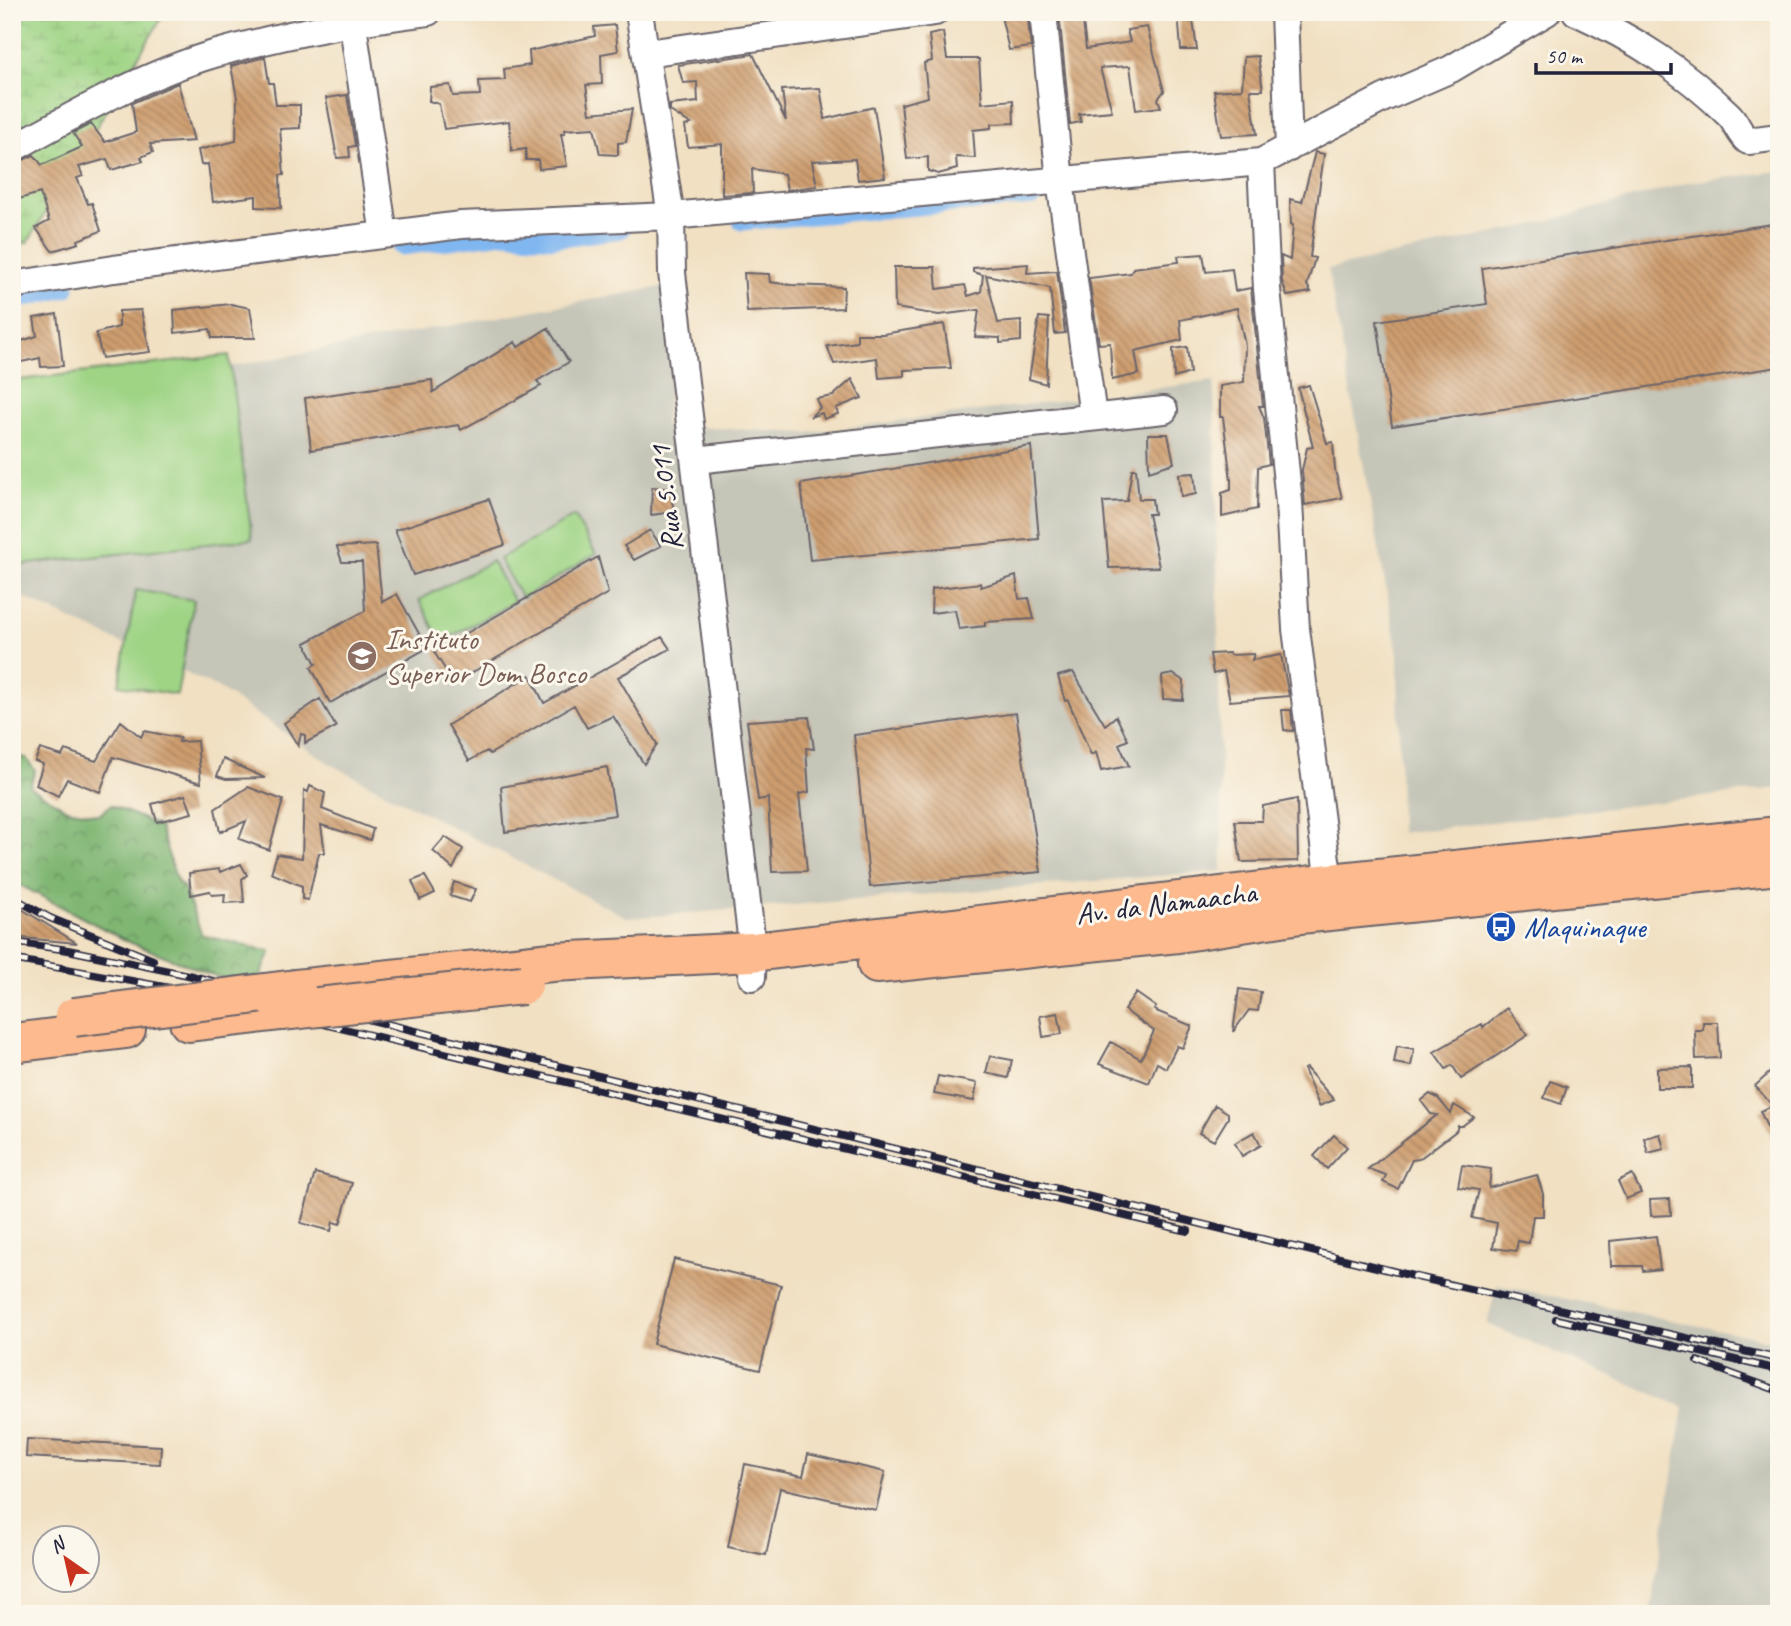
<svg xmlns="http://www.w3.org/2000/svg" width="1791" height="1626" font-family="Caveat,sans-serif">
<style>
.industrial{fill:#c5c5b8}
.forest{fill:url(#forest-crowns);stroke:#506c56;stroke-width:2}
.wetland{fill:url(#wetland-marsh);stroke:#607b60;stroke-width:2}
.park{fill:#9fd485;stroke:#607b60;stroke-width:2}
.lines{fill:none;stroke-linecap:round;stroke-linejoin:round}
.canal{stroke:#81b7f0;stroke-width:19}
.building{fill:url(#building-back-hatch)}
.minor-casing{stroke:#6a646a;stroke-width:30}
.highway-casing{stroke:#6a646a;stroke-width:42}
.minor{stroke:#fff;stroke-width:26}
.highway{stroke:#fcba8e;stroke-width:38}
.rail-casing{stroke:#22223b;stroke-width:8}
.rail{stroke:#fbf7ec;stroke-width:5;stroke-dasharray:16;stroke-linecap:butt}
.highway-bridge-casing{stroke:#6a646a;stroke-width:42;stroke-linecap:butt}
.highway-bridge{stroke:#fcba8e;stroke-width:38}
.labels{text-anchor:middle;dominant-baseline:central;stroke-width:6;stroke-linejoin:round;paint-order:stroke}
.street-label{font-size:30px;fill:#22223b;stroke:#fbf7ec}
.education-label{font-size:30px;fill:#785e54;stroke:#fbf7ec;text-anchor:start}
.transit-label{font-size:30px;fill:#164399;stroke:#fbf7ec;text-anchor:start}
</style>
<defs>
<pattern id="forest-crowns" width="20" height="18" patternUnits="userSpaceOnUse" patternTransform="scale(1.75)"><rect width="20" height="18" fill="#7fb672"/><path d="M2 6a3 3 0 1 1 6 0M12 15a3 3 0 1 1 6 0" fill="none" stroke="#68945f"/></pattern>
<pattern id="wetland-marsh" width="20" height="14" patternUnits="userSpaceOnUse" patternTransform="scale(1.75)"><rect width="20" height="14" fill="#9fd485"/><path d="M1 5h8M5 5V1M11 12h8M15 12V8" fill="none" stroke="#89b674"/></pattern>
<pattern id="building-back-hatch" width="6" height="6" patternUnits="userSpaceOnUse" patternTransform="scale(1.75)"><rect width="6" height="6" fill="#ce9d6e"/><path d="M-1 5l2 2M0 0l6 6M5-1l2 2" fill="none" stroke="#a7805c"/></pattern>
</defs>
<rect width="100%" height="100%" fill="#fbf7ec"/>
<filter id="ink" filterUnits="userSpaceOnUse"><feTurbulence type="fractalNoise" baseFrequency=".0143" numOctaves="2"/><feDisplacementMap in="SourceGraphic" scale="14" xChannelSelector="R" yChannelSelector="G"/><feConvolveMatrix kernelMatrix="1 2 1 2 8 2 1 2 1" color-interpolation-filters="sRGB"/></filter>
<filter id="wash" filterUnits="userSpaceOnUse"><feTurbulence type="fractalNoise" baseFrequency=".00686" numOctaves="4" result="noise"/><feDisplacementMap in="SourceGraphic" scale="28" xChannelSelector="R" yChannelSelector="G"/><feGaussianBlur stdDeviation="1.57" result="paint"/><feColorMatrix in="noise" values="0 0 0 0 0 0 0 0 0 0 0 0 0 0 0 0 0 1.4 0 .05"/><feComposite in="paint" operator="in"/></filter>
<g filter="url(#wash)">
<rect width="100%" height="100%" fill="#f1e0c2"/>
<path class="industrial" d="M1779 171V788L1400 833 1398 654 1328 269 1537 224 1690 182Z
M687 282 664 425 806 433 1214 381 1222 871 628 918 332 765 218 688 12 592V407Z
M1497 1285 1779 1342V1614H1650L1684 1407 1487 1324Z"/>
<path class="forest" d="M12 756 26 758 35 771 30 787 67 809 99 815 111 805 159 826 177 881 184 888 202 935 271 952 254 991 129 942 12 881Z"/>
<path class="wetland" d="M12 12H165L28 242 12 247Z"/>
<path class="park" d="M229 355 252 539 12 566V381Z
M574 516 596 554 522 598 499 559Z
M492 561 514 602 441 642 419 600Z
M136 590 194 600 177 695 119 685Z"/>
<g class="lines">
<path class="canal" d="M742 221 1033 196
M401 246 504 233 553 238 621 229
M12 300 66 288"/>
</g>
<g id="blocks">
<path class="building" d="M1000 12H1027L1031 47 1009 50Z
M1059 12H1082L1086 49 1130 42 1127 30 1147 27 1164 91 1158 99 1161 107 1136 110 1130 66 1100 68 1112 111 1079 114 1081 122 1070 124Z
M1178 12H1192L1197 50H1181Z
M615 25 618 51 601 54 602 84 586 85 590 113 632 109 626 142 618 143V155L600 154 594 128 564 130 565 134H561L567 166 539 169 538 160H526V149L512 151 509 121 444 129 439 104 429 101 430 87 450 85 453 96 480 95 479 81 505 80 504 69 530 65 529 51 595 36 594 27Z
M943 32 947 59H979L982 103 1013 100 1014 123 991 124V128L973 130 975 158 956 157 957 169 938 174 928 171V157L907 159 901 104 928 97 924 63 932 61 929 35Z
M753 54 786 121 782 90 820 88 825 119 874 107 885 177 858 180 855 159 812 161 817 186 787 190 784 174 752 169 753 193 722 195V144L688 147 685 126 691 124 670 111V105L698 102 697 82 683 83 678 65Z
M1258 56 1263 90H1250L1257 134 1221 136 1214 91 1242 89 1244 57Z
M265 57 269 83H273L276 105H300V128L280 129 284 175H280L281 208 256 207V196L213 202 208 164 201 165 198 150 236 141 237 98 231 66Z
M178 83 194 141 150 144 153 152 141 157 143 161 111 170 107 159 79 167 83 176 77 178 88 204 92 203 101 231 78 240 79 243 52 251 36 228 49 221 40 193 12 201V165L34 155 42 165 82 147 73 133 91 124 105 142 136 132 132 103Z
M347 95 355 146 349 147 350 157 337 158 326 98Z
M1315 152 1324 154 1310 257 1315 258 1307 285 1311 292 1287 296 1282 281 1281 256 1290 260 1293 225 1291 224 1290 199 1302 202Z
M1779 223V367L1392 426 1377 321 1487 304 1482 268Z
M1203 254 1206 272 1232 269 1235 291 1251 288 1263 406H1259L1264 418 1269 464 1258 467 1257 509 1222 517V493L1231 490V480L1223 417H1220V386L1244 382 1245 345 1237 308 1180 320 1182 340 1135 351 1139 374 1112 380 1110 343 1099 344 1089 278 1131 273 1133 268 1179 262 1178 256Z
M1028 264 1027 273 1057 271 1065 333 1055 334 1050 288 986 275 998 323 1021 321V341L1000 343V338L975 337 979 310 939 315 895 308 894 267H935L937 289 965 285 968 296 981 292 983 275 973 272V268Z
M744 273 769 274 770 282 791 285 844 287 843 308 747 312Z
M231 304 250 308 255 338H212L210 329 175 333 174 310Z
M141 310 150 352 102 358 96 333 119 327V311Z
M57 314 63 366 41 367 40 358 12 364V344L37 336 34 318Z
M1039 317 1049 318 1046 384 1029 379Z
M944 324 951 368 904 370V376L879 378 877 358 834 364 827 346 857 342V334H883Z
M548 328 569 362 537 381 541 386 461 430 458 425 311 450 305 398 432 380 433 392 515 342 518 347Z
M1187 347 1190 373 1174 378 1173 349Z
M852 379 862 398 836 408 838 414 824 419 822 413 810 417 820 408 816 399 833 396Z
M1309 385 1327 443 1333 442 1335 470 1342 498 1305 505 1302 470 1307 448 1313 447 1298 388Z
M1148 434H1168L1174 463 1149 471Z
M1031 446 1039 539 810 560 801 484Z
M1132 469H1136L1139 499H1152L1154 514H1148L1159 567 1109 568 1103 502 1127 501Z
M1194 473 1196 494 1181 497 1179 474Z
M652 487 670 489 674 512 651 515Z
M489 499 505 545 413 575 395 530Z
M650 530 661 546 634 560 624 546Z
M376 545 382 602 397 594 427 648 330 703 311 667 316 664 305 643 365 611 362 562H342L337 547Z
M598 557 608 593 454 683 434 652Z
M1016 576 1019 599 1029 598 1034 619 985 622V626L959 629 955 610 931 613 932 589 980 583 981 587Z
M662 637 670 649 618 677 657 744 644 764 613 716 587 728 574 705 490 754 487 751 469 761 448 725 530 675 544 703Z
M1229 653 1230 655 1254 654 1252 660 1281 655 1289 696 1230 701 1224 671 1213 674 1210 654Z
M1073 672 1105 725 1116 716 1128 740 1119 744 1129 766 1101 771 1096 752 1091 755 1068 700 1065 701 1058 676Z
M1173 674 1184 681 1183 700 1163 699 1162 676Z
M320 699 336 727 305 743V735L301 734 298 746 284 723Z
M1282 710H1291L1293 731 1284 730Z
M1016 713 1041 872 870 887 854 735Z
M809 717 814 749 806 748 809 792 799 794 807 871 772 872 768 798 758 800 747 721Z
M121 721 141 737 144 731 180 738 179 742 197 741 201 783 113 757 100 792 67 779 58 796 36 785 43 764 35 761 40 749 62 756 65 750 96 761Z
M223 759 265 778 226 779 217 776Z
M607 767 615 815 505 832 501 787Z
M310 786 325 793 322 809 373 829 370 840 321 825 325 853H319L308 900 302 899V886L271 873 277 854 302 858 304 790 308 792Z
M248 787 283 800 269 850 239 839 246 821 220 832 215 809Z
M185 795 192 813 157 822 152 804Z
M1297 799 1298 861 1241 862 1235 821H1262L1263 806Z
M445 837 463 849 453 869 433 851Z
M241 864 247 875 242 879 244 902 224 903 225 894 212 895 210 891 191 895 189 873 219 869 220 872Z
M425 876 435 893 420 900 412 881Z
M454 882 476 889 470 902 450 896Z
M12 903 77 943 12 937Z
M1239 989 1261 992 1258 1011 1249 1010 1233 1032Z
M1136 993 1156 1007 1154 1010 1192 1026 1183 1048 1177 1046 1166 1068 1157 1063 1149 1083 1099 1064 1111 1042 1141 1059 1154 1031 1124 1010Z
M1507 1008 1528 1035 1461 1079 1452 1065 1446 1069 1434 1052 1482 1024 1483 1027Z
M1058 1013 1062 1034 1043 1037 1040 1016Z
M1703 1022H1718L1720 1058 1696 1059 1695 1030H1703Z
M1397 1046 1414 1049 1411 1066 1394 1063Z
M990 1056 1012 1060 1008 1078 986 1073Z
M1779 1064V1154L1760 1111 1773 1106 1755 1086Z
M1692 1067V1088H1657V1068Z
M1306 1068 1334 1100 1319 1106 1304 1069Z
M938 1076 977 1083 974 1101 934 1094Z
M1550 1081 1567 1087 1561 1104 1544 1098Z
M1430 1094 1438 1098 1451 1114 1454 1105 1474 1117 1462 1126H1458L1456 1131 1419 1159 1412 1160 1398 1189 1383 1182 1386 1175 1368 1169 1437 1115 1431 1114 1421 1101Z
M1215 1105 1228 1113V1118L1214 1141 1199 1133Z
M1254 1132 1261 1145 1242 1156 1235 1143Z
M1660 1134 1664 1149 1648 1153 1644 1138Z
M1334 1135 1347 1147 1327 1169 1314 1156Z
M1462 1165 1491 1169 1489 1188 1537 1175 1543 1194V1216H1533L1529 1243 1518 1241 1516 1251 1493 1248 1497 1223 1472 1218 1479 1190 1458 1187Z
M315 1173 352 1183 340 1224 333 1222 331 1231 301 1223Z
M1632 1174 1641 1193 1626 1199 1618 1181Z
M1670 1199 1671 1215 1651 1216 1650 1200Z
M1656 1236 1660 1269 1643 1271 1642 1266H1611L1610 1241Z
M674 1259 781 1285 760 1370 653 1344Z
M27 1439 161 1446 160 1464 26 1457Z
M808 1454 885 1472 876 1510 780 1488 766 1555 728 1547 745 1464 803 1476Z"/>
</g>
</g>
<g filter="url(#ink)">
<use href="#blocks" fill-opacity="0" stroke="#6a646a" stroke-width="2"/>
<g class="lines">
<g class="minor-casing">
<path id="minor" d="M351 12 384 235
M639 12 671 216 672 273 753 952 752 977
M1043 12 1060 181 1093 416
M1284 12 1289 148
M1576 12C1635 39 1682 69 1729 115 1737 123 1739 134 1748 141L1779 137
M647 53 935 12
M12 149C77 113 143 75 214 54 284 34 355 21 428 12
M1261 162 1267 289 1289 502 1296 629 1329 883
M12 285 114 269 461 225 671 216 1261 162 1384 98 1451 69 1547 12
M695 460 1164 410"/>
</g>
<g class="highway-casing">
<path id="highway" d="M877 964 1178 933 1300 914 1779 865
M296 989 552 962 753 952 1329 883 1779 836
M189 1022 281 1011
M12 1043 126 1029"/>
</g>
<use href="#minor" class="minor"/>
<use href="#highway" class="highway"/>
<g class="rail-casing">
<path id="rail" d="M12 897 50 918 153 960
M12 942 68 950 188 975 1417 1277 1779 1359
M12 959 186 991 1188 1231
M1556 1319 1779 1370
M1697 1361 1779 1391"/>
</g>
<use href="#rail" class="rail"/>
<g class="highway-bridge-casing">
<path id="highway-bridge" d="M281 1011 523 985
M74 1017 296 989"/>
</g>
<use href="#highway-bridge" class="highway-bridge"/>
</g>
</g>
<defs>
<g id="university-disc" transform="scale(1.575)"><circle r="9.5" fill="#8d6e63" stroke="#fbf7ec"/><path d="M0-5L7-2L0 1L-7-2ZM-4 1L0 2.5L4 1V4Q0 6-4 4Z" fill="#fff"/></g>
<g id="bus-disc" transform="scale(1.575)"><circle r="9.5" fill="#1a4fb4" stroke="#fbf7ec"/><path d="M-5-6H5V4H4V6H2V4H-2V6H-4V4H-5ZM-3.5-4V0h7V-4ZM-3.5 1.2v1.5H-2V1.2ZM2 1.2v1.5H3.5V1.2Z" fill="#fff"/></g>
</defs>
<g fill-rule="evenodd">
<use href="#university-disc" x="362" y="656"/>
<use href="#bus-disc" x="1501" y="927"/>
</g>
<g class="labels">
<g class="street-label">
<text transform="translate(666 498) rotate(-97)">Rua 5.011</text>
<text transform="translate(1166 903) rotate(-7)">Av. da Namaacha</text>
</g>
<g class="education-label">
<text x="385" y="639">Instituto<tspan x="385" dy="34">Superior Dom Bosco</tspan></text>
</g>
<g class="transit-label">
<text x="1524" y="927">Maquinaque</text>
</g>
</g>
<rect width="1791" height="1626" fill="none" stroke="#fbf7ec" stroke-width="42"/>
<g transform="translate(66 1559) rotate(326)"><circle r="33" fill="#fbf7ec" stroke="#a4a2a5" stroke-width="2"/>
<path d="M0-5L12 26L0 18L-12 26Z" fill="#c8321e"/>
<text y="-10" font-size="19" font-weight="bold" text-anchor="middle" fill="#22223b">N</text>
</g>
<path d="M1536 63v10h135v-10" fill="none" stroke="#22223b" stroke-width="3.5"/>
<text x="1546" y="63" font-size="21" fill="#22223b" stroke="#fbf7ec" stroke-width="5" paint-order="stroke">50 m</text>
</svg>
